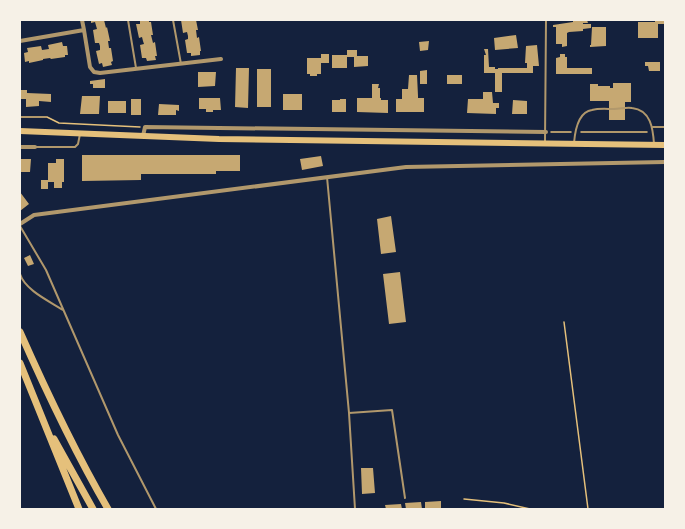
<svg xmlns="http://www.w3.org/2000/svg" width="685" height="529" font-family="Poppins,sans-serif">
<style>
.building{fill:#c6a872}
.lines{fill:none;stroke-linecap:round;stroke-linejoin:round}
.path{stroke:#e5c07b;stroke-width:1.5}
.service{stroke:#b1986c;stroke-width:2}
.minor{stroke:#b1986c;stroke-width:4}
.primary{stroke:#e5c07b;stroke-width:6}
.motorway{stroke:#e5c07b;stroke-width:7}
</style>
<rect width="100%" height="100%" fill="#14213d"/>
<path class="building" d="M91 20H104L106 28 107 27 110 41H108L109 48H111L113 61 111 62 112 65 103 67 102 63 99 64 96 51 100 50V46L99 43H95L93 30 97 29 95 22 91 23Z
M140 20H149V22H151L153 35H151L153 43 155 42 157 56H155L156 60 147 61 146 58H142L140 45 144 44 143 41 142 37 139 38 136 24H140Z
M181 20H196L198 30H196L197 38 199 37 201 51H200V55L191 56V53H187L185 40 188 39V36L187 32 183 33Z
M573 20H587L588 23H583V24H591V28L583 29V31L569 32 567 33V46L562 47V44H556V27H553V25L573 22Z
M655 20H664V24H658V38H638V22H655Z
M592 27H606V46L590 47V45H591Z
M516 35 518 48 495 50 494 38Z
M429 41 428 50 420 51 419 42Z
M62 42 63 46H67L68 55H65V57L51 59 50 58 43 59V60L29 63V61L25 62 24 53 28 52 27 48 41 46 42 50 49 49 48 45Z
M537 45 539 66H533V73H502V92H495V73H484V55H486L484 49H488L489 67H495V69H498V68H527V63H525L526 46Z
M347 50H357V56H368V66L354 67V57H347V68H332V55H347Z
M321 54H329V63H321V74H317V76H310V74H307V58H321Z
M560 54H565V57H567V68H592V74H556V58L560 57Z
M645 62H660V71H649L648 66H645Z
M236 68H249L248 108 235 107Z
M257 69H271V107H257Z
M427 70V84H420V71Z
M198 72H216L215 86 198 87Z
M409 75H417L418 96V98H424V112H396V99H402V89H408Z
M447 75H462V84H447Z
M105 79V88H93V84H90V81Z
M613 83H631V102H625V120H609V101H590V84H598V86H610V88H613Z
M372 84H379L378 88H380V98H381V100H388V113L357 112V98H372Z
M20 90H27V93L51 94V102L39 101V106L26 107V99H20Z
M483 92H492L493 103H499V108H496V114L467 113 468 99H483Z
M283 94H302V110H283Z
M82 96H100L99 114H80Z
M199 98H220L221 110H213V112H206V109H199Z
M131 99H141V115H131Z
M340 99H346V112H332V100H340Z
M513 100 527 101V114H512Z
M108 101H126V113H108Z
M159 104 179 105V111L176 110V115H158Z
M82 155H240V171H216V174H141V180L82 181Z
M321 156 323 166 302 170 300 159Z
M20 159H31L30 172H20Z
M56 159H64V182H62V188H54V182H48V189H41V180H48V163H56Z
M20 192 29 204 20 211Z
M391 216 396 252 381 254 377 219Z
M30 255 34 264 28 266 24 258Z
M400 272 406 322 389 324 383 274Z
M361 468H373L375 493 362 494Z
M441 501V509H425V502Z
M421 502 422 509H406L405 503Z
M401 504 402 509H386L385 505Z"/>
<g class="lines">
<path class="path" d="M20 117H47L59 123 140 127
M551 132H571
M581 132H647
M564 322 588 509
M464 499 504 503 530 509"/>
<path class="service" d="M128 20 136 68
M173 20 181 64
M653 127H665
M545 141 546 20
M574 143C575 131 578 112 592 110 599 108 607 109 614 109 620 109 626 107 632 108 651 110 653 129 654 144
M36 147H75L78 144 80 134
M327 177 349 413 355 509
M20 226 46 270 118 435 156 509
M20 274C25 290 49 301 63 310
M349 413 392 410 405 498"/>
<path class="minor" d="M84 30 90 67 94 72 100 73 221 59
M20 41 84 30 82 20
M143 136 145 127 546 132
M20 147H35
M20 224 34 215 406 167 665 162"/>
<path class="primary" d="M20 131 219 139 665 145"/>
<path class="motorway" d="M20 332C47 393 75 452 108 509
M20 363 79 509
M54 439 93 509"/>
</g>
<rect width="685" height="529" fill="none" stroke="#f6f1e7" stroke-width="42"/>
</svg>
